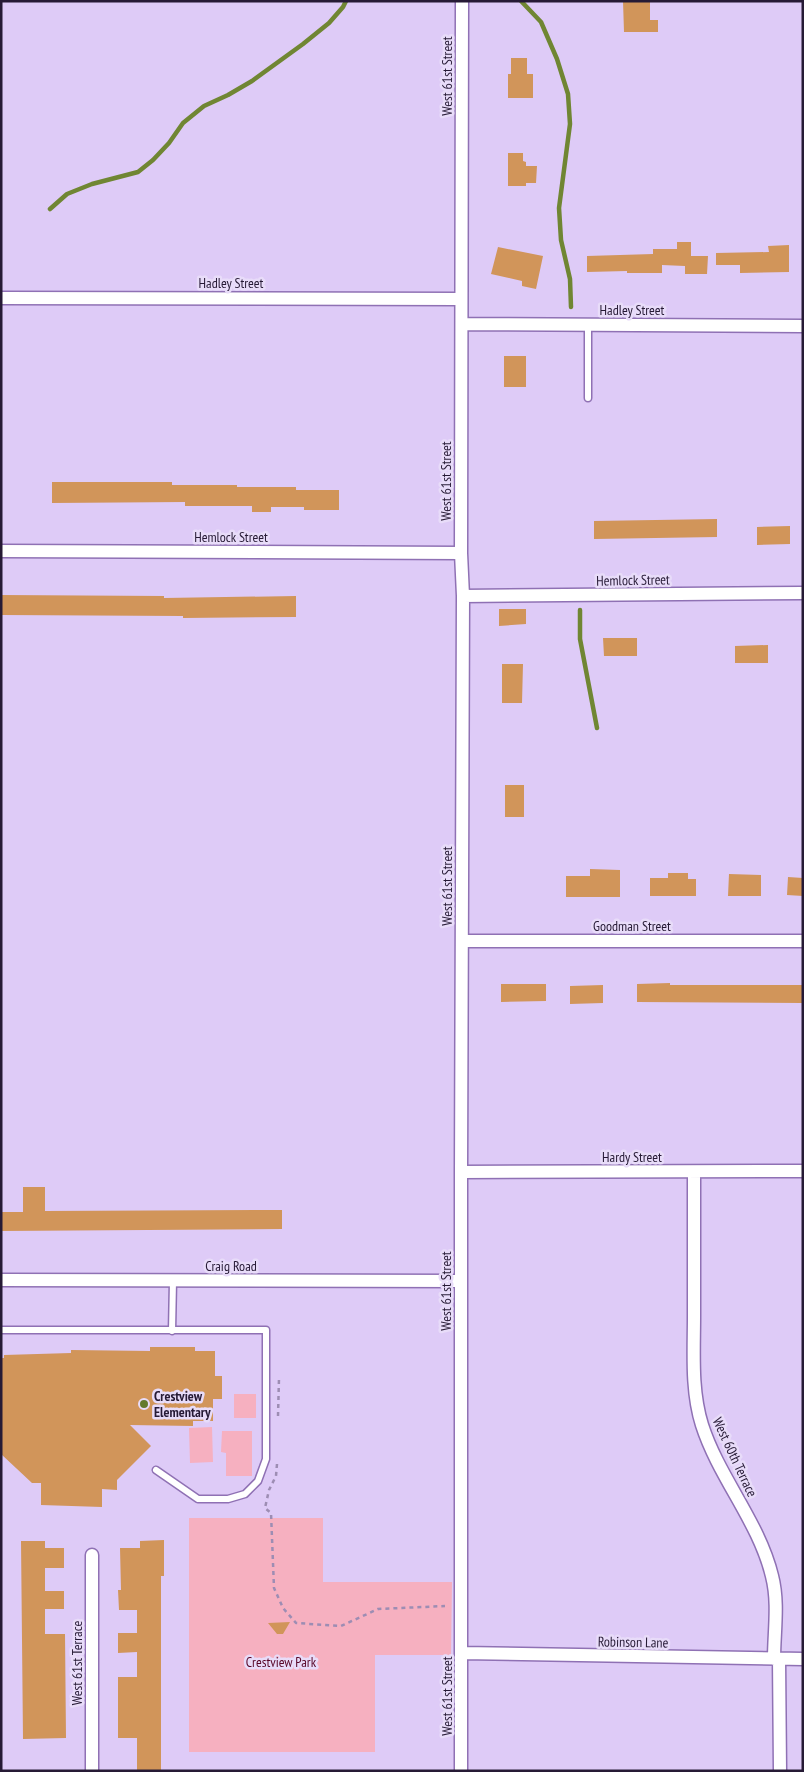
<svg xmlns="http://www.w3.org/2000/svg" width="804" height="1772" font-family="'PT Sans Narrow',sans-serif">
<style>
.green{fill:#f6b0c0}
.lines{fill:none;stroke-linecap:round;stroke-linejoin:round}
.stream{stroke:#708633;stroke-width:4.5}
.building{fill:#d1955a}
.service-casing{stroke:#8f71b4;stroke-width:9}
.minor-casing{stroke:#8f71b4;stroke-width:15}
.path{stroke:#9d8db3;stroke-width:2.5;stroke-dasharray:4 4;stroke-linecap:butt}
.service{stroke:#fff;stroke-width:6}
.minor{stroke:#fff;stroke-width:12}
.poi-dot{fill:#637a2d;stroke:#e8dcf9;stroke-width:2}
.labels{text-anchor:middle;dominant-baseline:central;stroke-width:5;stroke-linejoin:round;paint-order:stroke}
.street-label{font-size:14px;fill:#261a35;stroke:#e8dcf9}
.poi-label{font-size:14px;font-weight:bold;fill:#261a35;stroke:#e8dcf9;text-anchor:start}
.park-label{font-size:14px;fill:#580627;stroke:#e8dcf9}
</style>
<rect width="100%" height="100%" fill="#decbf7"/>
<path class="green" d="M234 1394H256V1418H234Z
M212 1427 213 1462 190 1463 189 1428Z
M222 1431H252V1476H226V1453L221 1452Z
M189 1518H323V1582H452L451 1655H375V1752H189Z"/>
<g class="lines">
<path class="stream" d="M521 1 541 22 557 59 568 94 570 124 559 208 561 240 570 279 571 307
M50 209 67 194 92 184 138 172 153 160 169 143 183 123 204 106 228 95 252 81 303 44 329 23 343 7 346 1
M580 610V639L597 728"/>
</g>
<path class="building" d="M623 1H650V20H658V32H624Z
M511 58H527V74H533V98H508V74H511Z
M508 153H523V161L526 162V166H537L536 183H526V186H508Z
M677 242H691V256H708L707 274H685V266L662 265V273H627V271L587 272V256L653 254V249H677Z
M789 245V272L740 273V265H716V253L769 252 768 246Z
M498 247 543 256 536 289 522 286V281L491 274Z
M504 356H526V387H504Z
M52 482H172V485H237V487H296V490H339V510H304V507H271V512H252V506H185V502L52 503Z
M717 519V537L594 539V521Z
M790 526V544L757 545V527Z
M1 595 164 596V598L296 596V617L183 618V616L1 615Z
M499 609H526V624L499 626Z
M603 638H637V656H604Z
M768 645V663H735V646Z
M502 664H523L522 703H502Z
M505 785H524V817H505Z
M590 869 620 870V897H566V876H590Z
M668 873H688V879H696V896H650V878H668Z
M729 874 761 875V896H728Z
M788 877 803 878V896L787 895Z
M670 983V985H803V1003L637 1002V984Z
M501 984H546V1001L501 1002Z
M603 985V1003L570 1004V986Z
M23 1187H45V1211L282 1210V1229L1 1231V1212H23Z
M150 1347H195V1351H215V1376H222V1399H213V1421H193V1426L130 1425 151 1446 117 1480V1490L102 1489V1507L41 1505V1483H32L1 1454V1358H4V1355L71 1353V1350L150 1351Z
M164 1540V1576H161V1771H137V1738H118V1677H137V1652L118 1653V1633H137V1610H119L118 1590H121L120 1548H140V1541Z
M21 1541H45V1548H64V1568H45V1591H64V1609H45V1634H65L66 1738 23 1739Z
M290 1622 283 1634H277L268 1623Z"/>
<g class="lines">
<g class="service-casing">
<path id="service" d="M588 325V398
M1 1330H266V1459L258 1481 245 1494 228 1499H198L156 1470
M172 1331 173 1281"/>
</g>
<g class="minor-casing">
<path id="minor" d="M1 298 461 299
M462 324 803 326
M1 551 461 553
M463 596 803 593
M462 941H803
M461 1172 803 1171
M694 1172C694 1220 694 1268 694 1316 694 1352 691 1390 702 1425 719 1478 759 1522 772 1576 779 1603 774 1632 774 1659
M1 1280 461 1281
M92 1555V1771
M462 1653 803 1659
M779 1659 780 1771
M461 1771V1172L463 596 461 553 462 1"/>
</g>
<path class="path" d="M278 1416 279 1378
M277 1464 276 1476 269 1490 265 1508 271 1513 274 1588 283 1608 296 1623 341 1626 378 1609 445 1606"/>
<use href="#service" class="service"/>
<use href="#minor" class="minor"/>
</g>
<circle class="poi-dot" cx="144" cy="1404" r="5"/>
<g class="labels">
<g class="street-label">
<text transform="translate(447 76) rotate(-90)">West 61st Street</text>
<text x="231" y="283">Hadley Street</text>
<text x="632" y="310">Hadley Street</text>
<text transform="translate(446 481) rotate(-90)">West 61st Street</text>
<text x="231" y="537">Hemlock Street</text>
<text transform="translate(633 580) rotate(-1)">Hemlock Street</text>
<text transform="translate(447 886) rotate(-90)">West 61st Street</text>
<text x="632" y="926">Goodman Street</text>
<text x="632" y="1157">Hardy Street</text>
<text x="231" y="1266">Craig Road</text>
<text transform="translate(446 1291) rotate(-90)">West 61st Street</text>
<text transform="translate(735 1457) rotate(65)">West 60th Terrace</text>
<text transform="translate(633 1642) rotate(1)">Robinson Lane</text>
<text transform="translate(77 1663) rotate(-90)">West 61st Terrace</text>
<text transform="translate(447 1696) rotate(-90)">West 61st Street</text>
</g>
<g class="poi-label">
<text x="154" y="1396">Crestview<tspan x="154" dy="16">Elementary</tspan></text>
</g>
<g class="park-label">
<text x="281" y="1662">Crestview Park</text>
</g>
</g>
<rect width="804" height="1772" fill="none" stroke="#261a35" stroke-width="5"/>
</svg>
